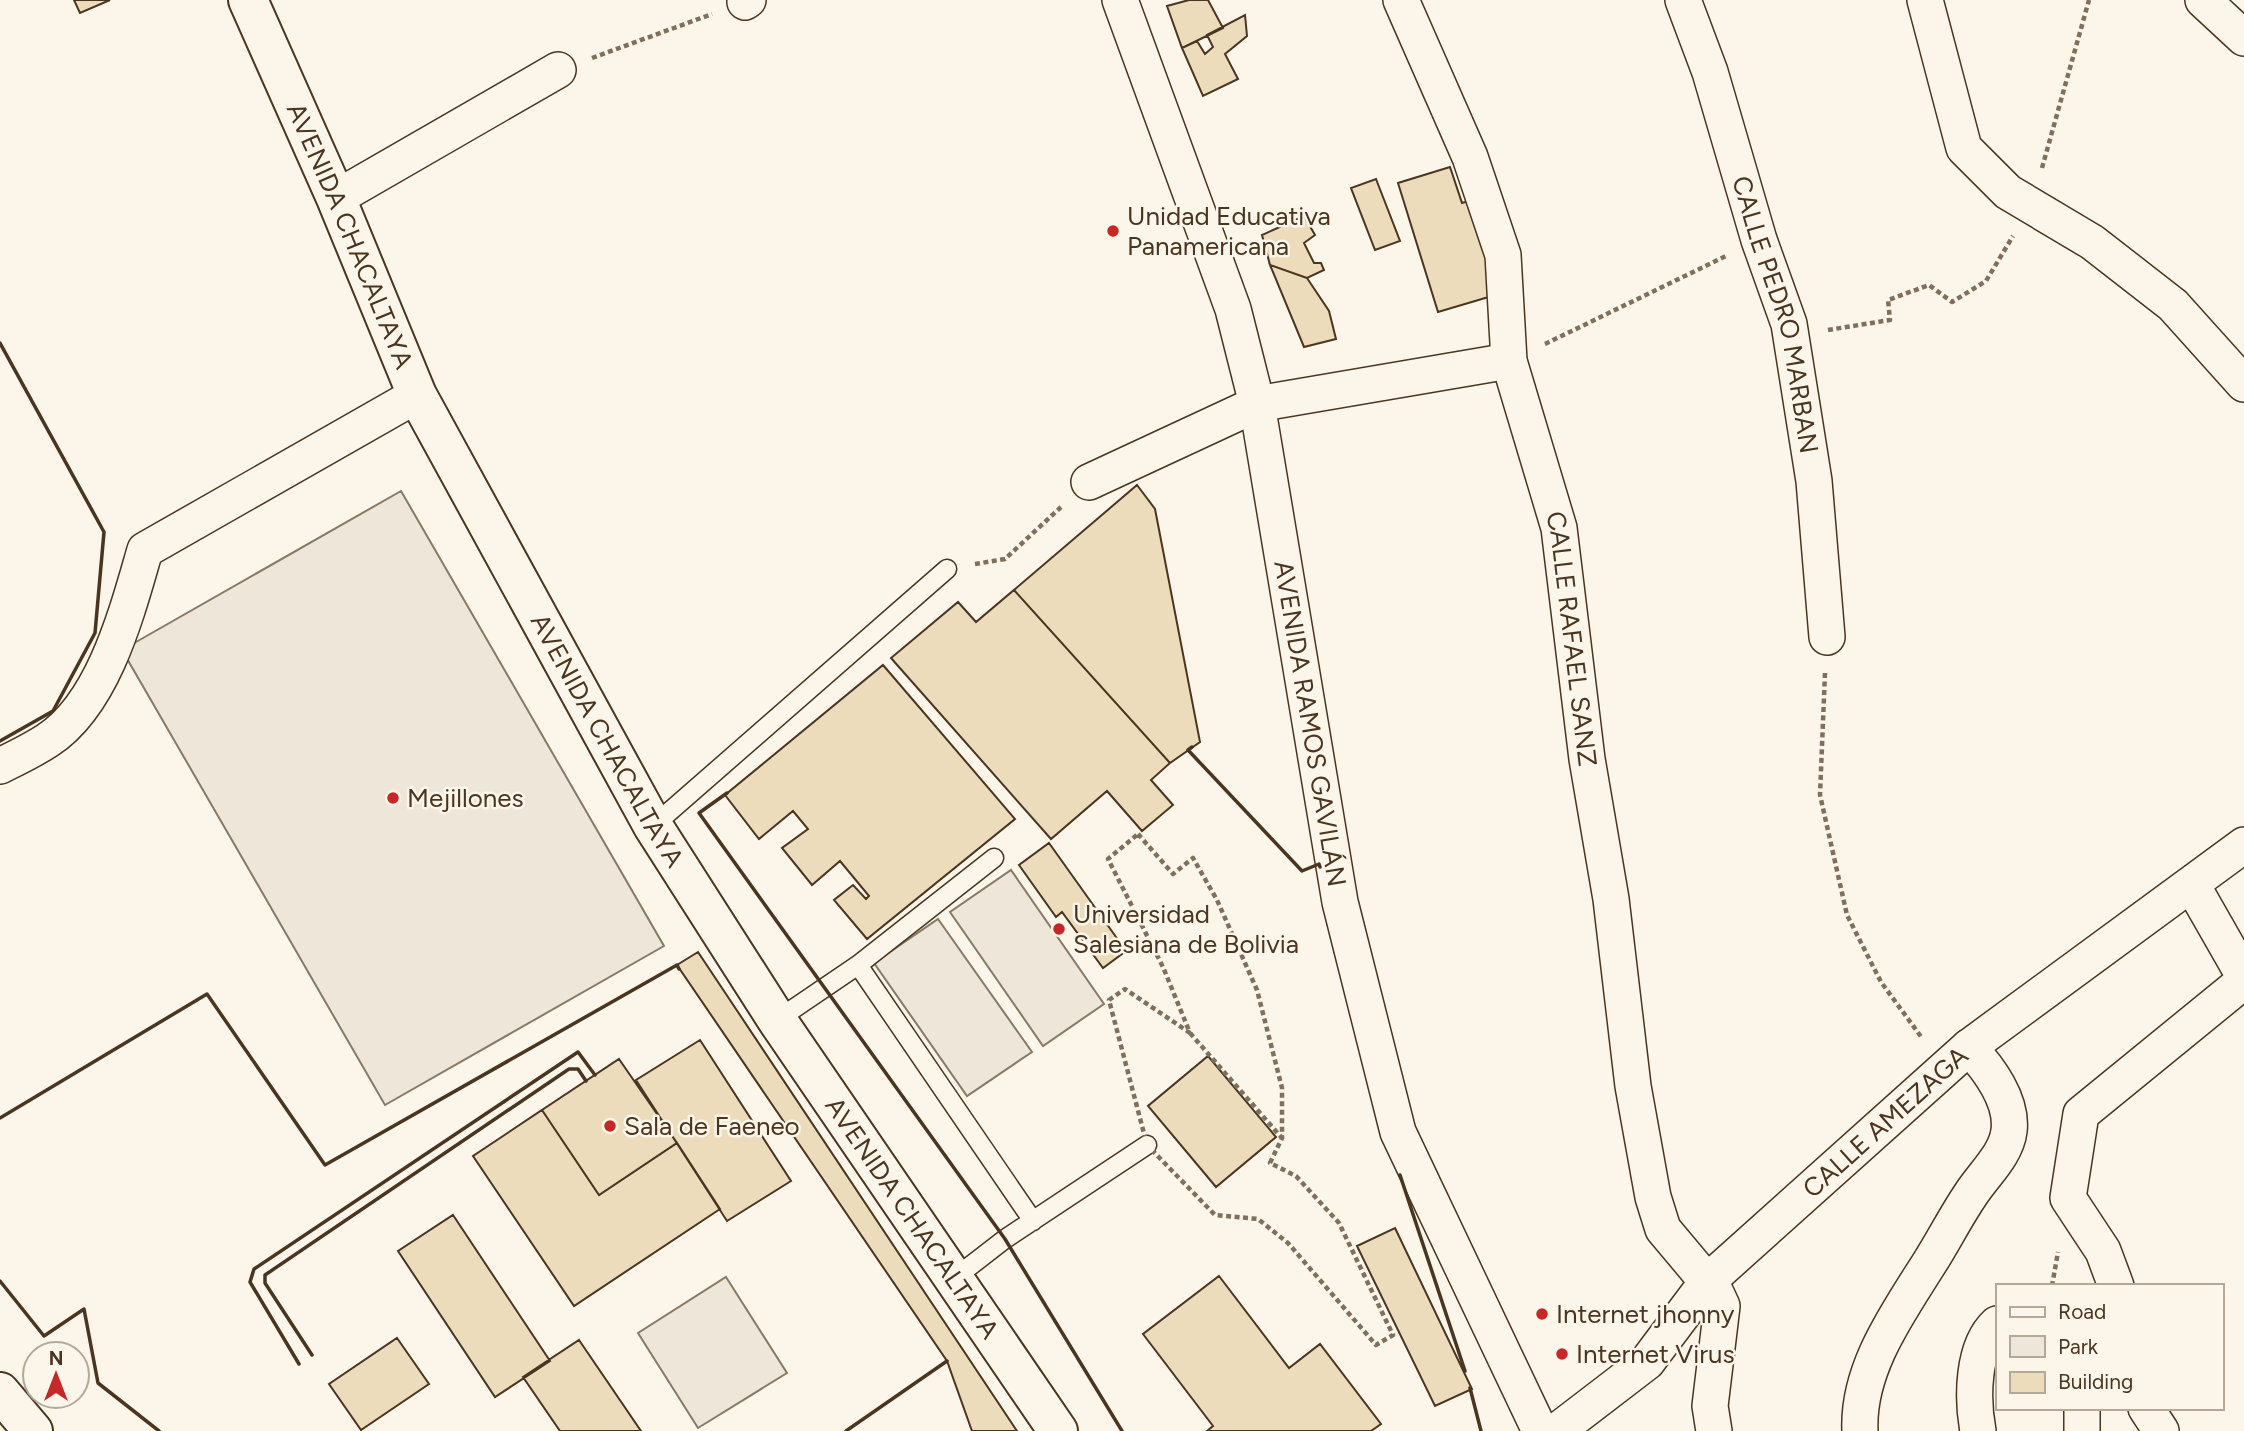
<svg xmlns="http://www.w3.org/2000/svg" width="2244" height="1431" font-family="Figtree,sans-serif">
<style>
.green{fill:#ede6d9;stroke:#887966;stroke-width:2}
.building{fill:#ecdcbc;stroke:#4a3520;stroke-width:2}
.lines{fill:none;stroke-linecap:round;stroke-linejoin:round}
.lane-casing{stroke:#4a3520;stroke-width:21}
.street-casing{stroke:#4a3520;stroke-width:38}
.secondary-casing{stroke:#4a3520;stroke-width:42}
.highway-casing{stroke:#4a3520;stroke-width:42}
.path{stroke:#7f6f5c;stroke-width:4.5;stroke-dasharray:5 3.5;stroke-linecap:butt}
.lane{stroke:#fbf6e9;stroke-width:18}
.street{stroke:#fbf6e9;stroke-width:35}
.secondary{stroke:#fbf6e9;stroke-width:38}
.highway{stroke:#fbf6e9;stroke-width:38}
.wall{stroke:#4a3520;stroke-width:3.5}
.poi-dot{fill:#c62828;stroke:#fbf6e9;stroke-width:2.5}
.labels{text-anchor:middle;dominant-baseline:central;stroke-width:5;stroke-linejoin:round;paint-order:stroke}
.poi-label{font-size:26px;fill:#4a3520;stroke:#fbf6e9;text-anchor:start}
.street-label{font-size:26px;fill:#4a3520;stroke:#fbf6e9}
</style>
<rect width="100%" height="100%" fill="#fbf6e9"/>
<path class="green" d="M401 491 664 946 385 1105 122 650Z
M1011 870 1104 1004 1043 1046 950 912Z
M938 919 1032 1052 967 1096 874 963Z
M726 1277 787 1373 698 1428 638 1333Z"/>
<path class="building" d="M74 0H110L80 13Z
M1189 0H1208L1223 28 1182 48 1167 6Z
M1245 15 1247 36 1225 54 1238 79 1203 96 1182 48 1197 41 1205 54 1213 47 1207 35Z
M1450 167 1462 203 1472 200 1502 293 1438 312 1398 183Z
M1376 179 1400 241 1375 250 1351 188Z
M1304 216 1315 235 1304 243 1314 263H1321L1324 270 1307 278 1270 265 1262 235Z
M1270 265 1307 278 1329 311 1336 339 1304 347Z
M1137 485 1155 509 1200 742 1170 763 1014 590Z
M1014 590 1170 763 1151 780 1173 805 1142 831 1107 791 1051 839 891 658 958 602 976 622Z
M883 665 1015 819 867 939 834 900 853 885 866 899 869 896 840 861 812 885 782 848 808 829 793 811 759 839 725 795Z
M1049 843 1126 951 1103 968 1062 912 1056 917 1019 865Z
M698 952 1017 1431H972L947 1361 677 965Z
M700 1040 791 1181 727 1221 636 1080Z
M1208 1056 1276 1137 1216 1187 1148 1106Z
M619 1059 677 1143 599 1195 542 1110Z
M542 1110 599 1195 677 1143 720 1209 574 1306 473 1156Z
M453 1215 550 1361 495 1397 398 1251Z
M1395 1228 1472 1389 1435 1406 1357 1246Z
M1219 1276 1289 1368 1320 1344 1381 1424 1371 1431H1207L1213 1426 1143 1334Z
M397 1338 429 1384 361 1430 329 1384Z
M579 1340 641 1431H560L523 1377Z"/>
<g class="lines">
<g class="lane-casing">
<path id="lane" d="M653 826 947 569
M858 965 1033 1221
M777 1020 858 965 994 858
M952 1280 1005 1239 1147 1145"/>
</g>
<g class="street-casing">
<g id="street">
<path id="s1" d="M1120 0 1233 309 1257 404 1340 902 1398 1132 1540 1431"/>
<path id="s2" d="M1401 0 1470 157 1503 255 1509 361 1559 528 1587 759 1611 899 1633 1086 1653 1197 1663 1229 1715 1291 1722 1306 1710 1406 1714 1431"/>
<path id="s3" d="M1683 0 1710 72 1759 240 1789 324 1814 481 1827 637"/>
<path d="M1925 0 1964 148 2008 192 2092 242 2173 305 2244 384"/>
<path d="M2203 0 2244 38"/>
<path d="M745 2 748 0"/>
<path d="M336 198 558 70"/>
<path d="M1089 482 1257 404 1509 361"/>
<path d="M0 766C16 758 33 750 48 740 104 703 127 612 145 550L417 395"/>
<path d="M2192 885 2244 976"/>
<path d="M2116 1286 2103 1251 2068 1198 2081 1114 2244 981"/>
<path d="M2082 1408V1431"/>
<path d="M2146 1408 2161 1431"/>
<path id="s4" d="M1557 1431 1647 1362 1707 1282 1969 1047 2244 845"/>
<path d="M1860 1431C1857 1369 1898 1313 1930 1262 1944 1240 1956 1216 1971 1194 1984 1174 2006 1155 2009 1131 2013 1100 1988 1068 1969 1047"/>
<path d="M1978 1431C1972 1399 1972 1347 1997 1324"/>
</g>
</g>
<g class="secondary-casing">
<g id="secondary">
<path id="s5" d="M248 0 336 198 417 395 653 826 777 1020 1058 1431"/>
</g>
</g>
<g class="highway-casing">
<path id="highway" d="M0 1392 33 1431"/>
</g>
<path class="path" d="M592 58 712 14
M2042 168 2089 0
M1828 330 1890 320 1888 300 1929 285 1952 302 1986 281 2013 236
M1545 344 1726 256
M975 564 1005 559 1061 507
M1825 673 1820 795 1847 915 1881 982 1922 1038
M1138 834 1173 874 1193 858 1217 900 1257 990 1282 1088V1138L1270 1163 1296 1176 1339 1223 1393 1335 1376 1345 1288 1243 1258 1219 1215 1215 1147 1145 1109 1000 1125 989 1190 1033 1163 967 1108 859Z
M1190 1033 1282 1138
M2052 1286 2058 1252"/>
<use href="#lane" class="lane"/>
<use href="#street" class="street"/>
<use href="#secondary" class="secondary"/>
<use href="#highway" class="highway"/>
<path class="wall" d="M0 343 104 532 95 633 53 711 0 741
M1192 747 1188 750 1302 871 1319 864 1320 867
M727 793 699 813 1005 1239 1122 1431
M0 1118 207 994 325 1165 677 965 679 969
M1400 1175 1465 1371
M0 1281 44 1336 84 1309 98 1383 159 1431
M312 1355 265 1283V1275L569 1069H578L586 1081
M299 1364 250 1282 254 1269 578 1052 595 1075
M1470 1388 1481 1431
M846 1431 947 1361"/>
</g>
<g class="poi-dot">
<circle cx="1113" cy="231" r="7"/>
<circle cx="393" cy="798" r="7"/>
<circle cx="1059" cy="929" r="7"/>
<circle cx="610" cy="1126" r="7"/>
<circle cx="1542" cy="1314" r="7"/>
<circle cx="1562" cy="1354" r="7"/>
</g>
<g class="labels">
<g class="poi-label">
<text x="1127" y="216">Unidad Educativa<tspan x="1127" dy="30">Panamericana</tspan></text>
<text x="407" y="798">Mejillones</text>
<text x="1073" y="914">Universidad<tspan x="1073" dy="30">Salesiana de Bolivia</tspan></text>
<text x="624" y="1126">Sala de Faeneo</text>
<text x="1556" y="1314">Internet jhonny</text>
<text x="1576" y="1354">Internet Virus</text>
</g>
<g class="street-label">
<text stroke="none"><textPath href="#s5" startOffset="257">AVENIDA CHACALTAYA</textPath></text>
<text stroke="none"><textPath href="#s3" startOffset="329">CALLE PEDRO MARBAN</textPath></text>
<text stroke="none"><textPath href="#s2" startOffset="667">CALLE RAFAEL SANZ</textPath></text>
<text stroke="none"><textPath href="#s1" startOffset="751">AVENIDA RAMOS GAVILÁN</textPath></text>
<text stroke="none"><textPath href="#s5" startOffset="824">AVENIDA CHACALTAYA</textPath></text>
<text stroke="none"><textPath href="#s4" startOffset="453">CALLE AMEZAGA</textPath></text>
<text stroke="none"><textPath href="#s5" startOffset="1391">AVENIDA CHACALTAYA</textPath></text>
</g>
</g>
<rect x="1996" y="1284" width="228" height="126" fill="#fbf6e9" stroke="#b4a999" stroke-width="2"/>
<rect x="2010" y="1307" width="35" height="10" fill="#fbf6e9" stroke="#b4a999" stroke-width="2"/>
<text x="2058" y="1319" font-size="21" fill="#4a3520">Road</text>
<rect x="2010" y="1336" width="35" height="21" fill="#ede6d9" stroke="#b4a999" stroke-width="2"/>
<text x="2058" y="1354" font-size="21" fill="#4a3520">Park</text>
<rect x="2010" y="1372" width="35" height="21" fill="#ecdcbc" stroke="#b4a999" stroke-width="2"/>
<text x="2058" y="1389" font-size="21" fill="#4a3520">Building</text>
<g transform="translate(56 1375)"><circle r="33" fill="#fbf6e9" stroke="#b4a999" stroke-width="2"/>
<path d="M0-5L12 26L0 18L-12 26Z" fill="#c62828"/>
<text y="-10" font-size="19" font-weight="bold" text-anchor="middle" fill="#4a3520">N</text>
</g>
</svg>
